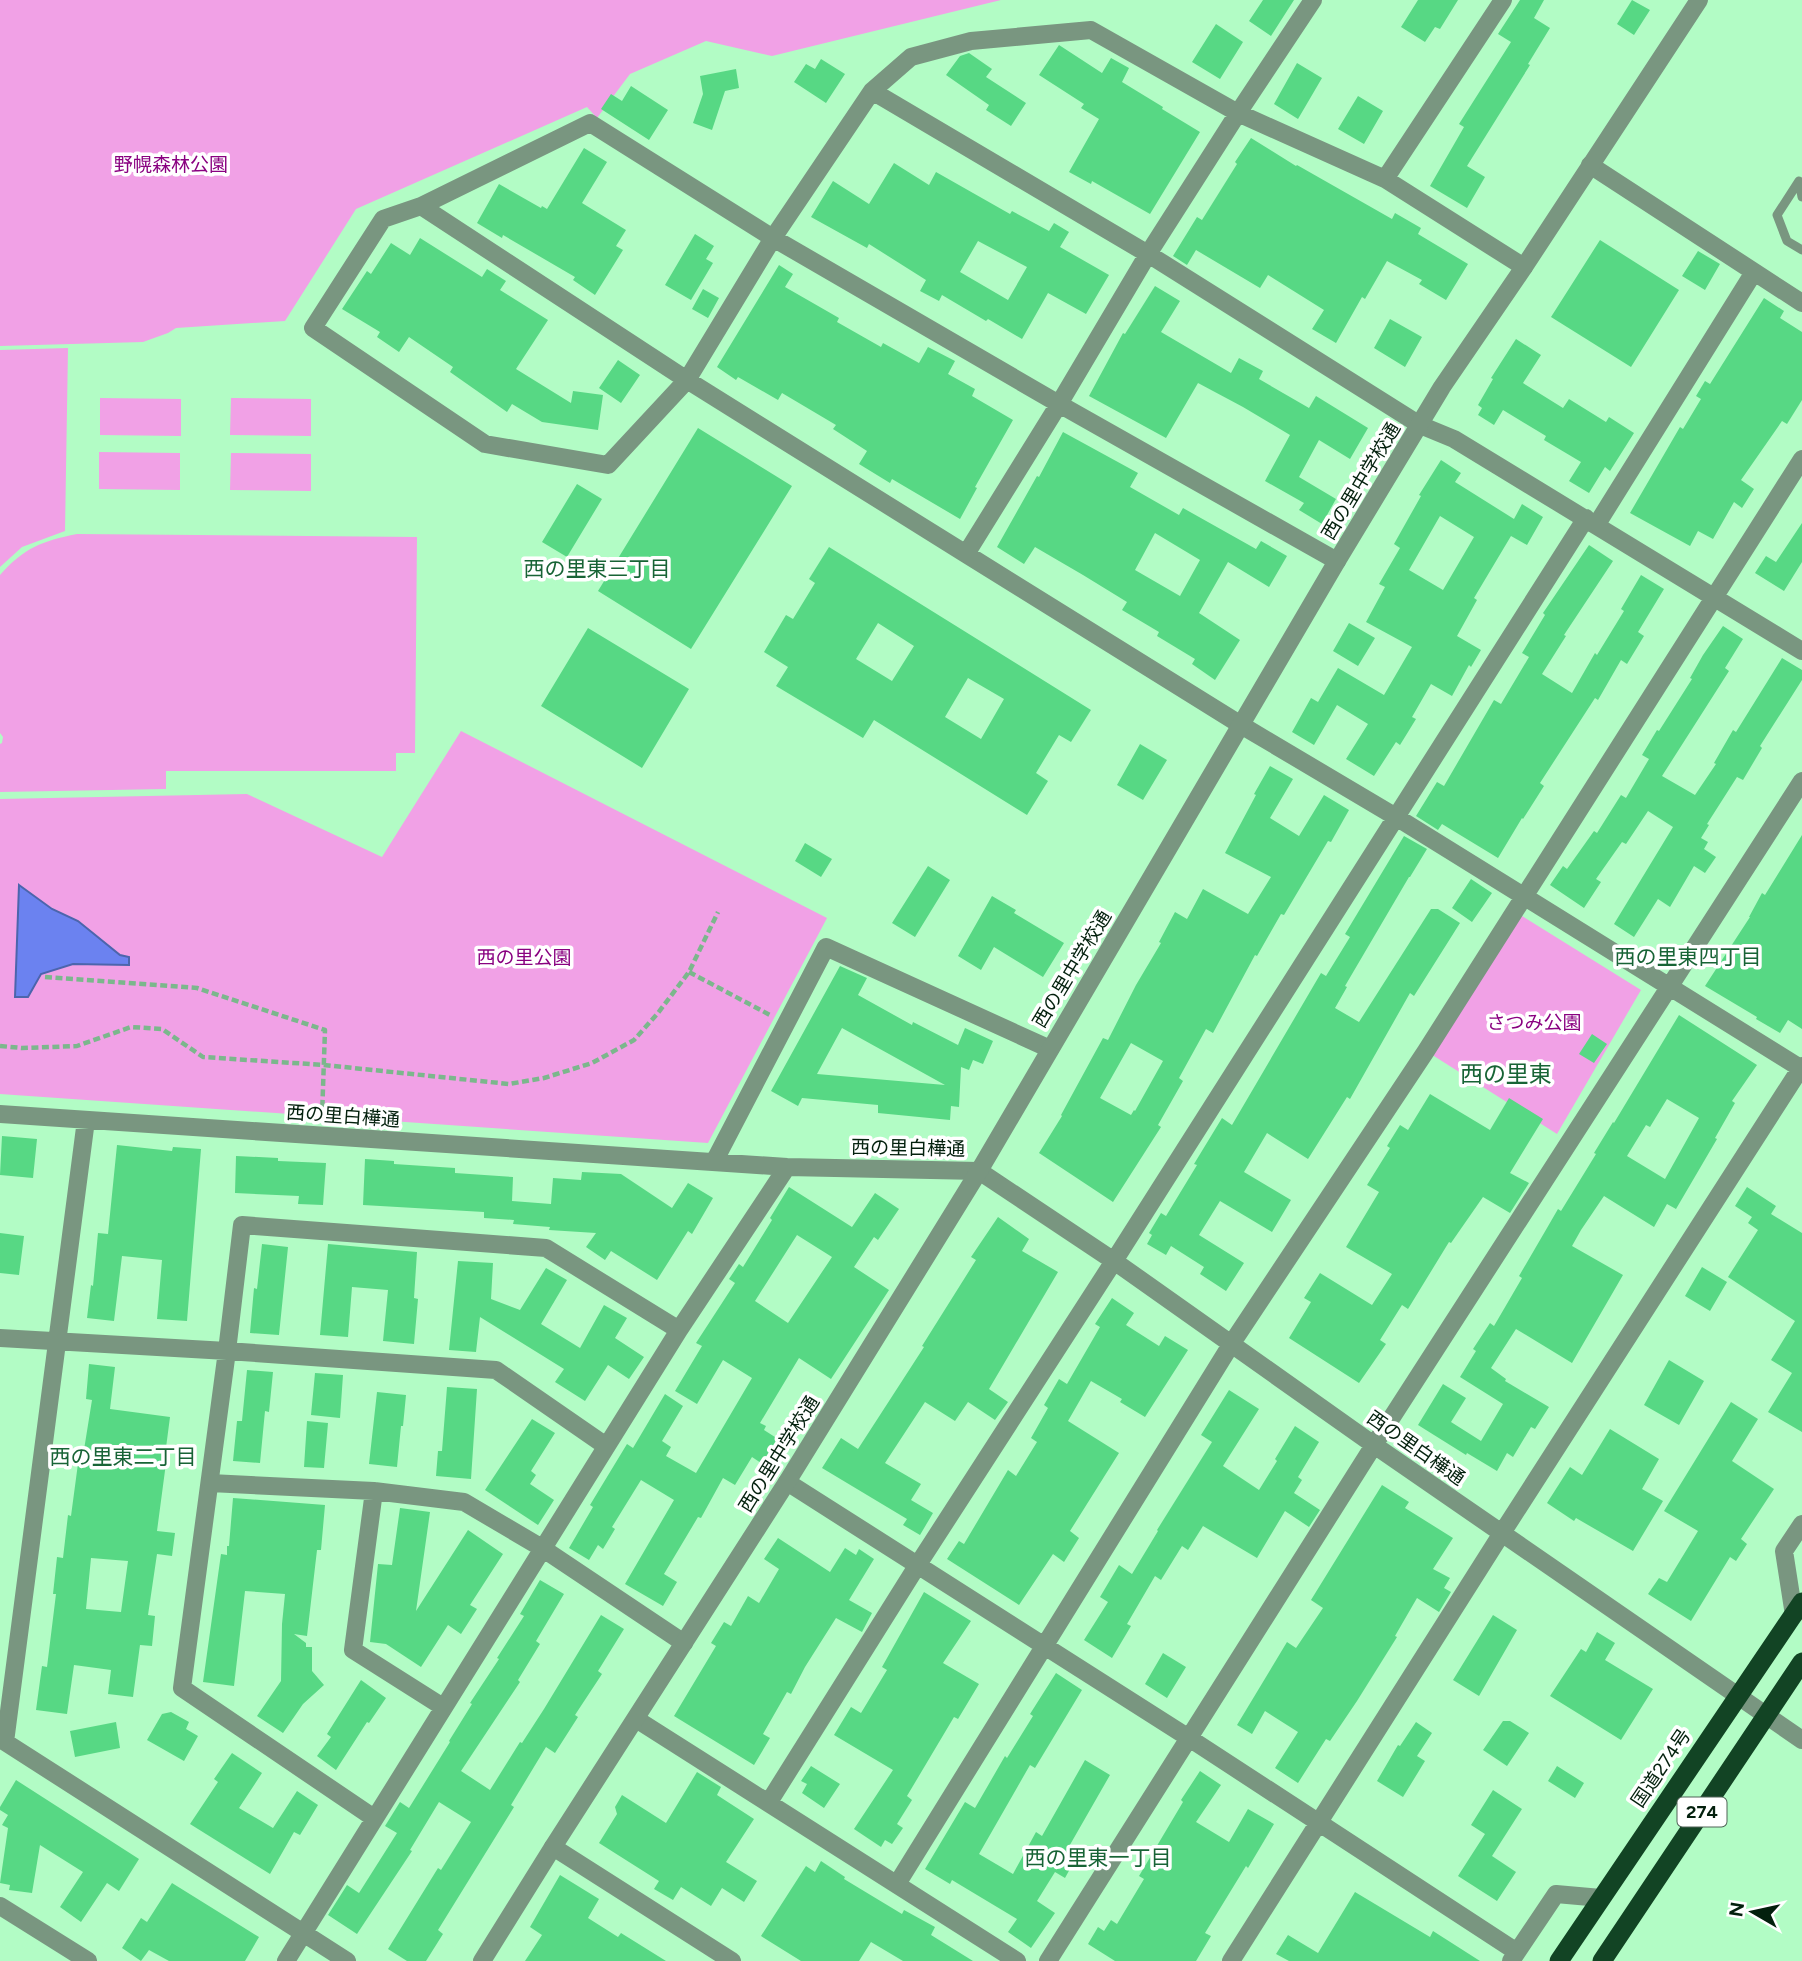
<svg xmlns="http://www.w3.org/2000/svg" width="1802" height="1961" font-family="Figtree,'Noto Sans JP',sans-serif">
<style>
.green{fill:#f1a1e6}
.water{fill:#6b82f0;stroke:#4c65ac;stroke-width:2}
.building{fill:#57d884;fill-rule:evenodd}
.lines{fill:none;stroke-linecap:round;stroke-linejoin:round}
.path{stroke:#7bb78c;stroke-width:4.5;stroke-dasharray:7 3.5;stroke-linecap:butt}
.service{stroke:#799680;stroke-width:9}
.minor{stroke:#799680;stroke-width:18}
.tertiary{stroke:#799680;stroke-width:18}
.trunk{stroke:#124424;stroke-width:19}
.labels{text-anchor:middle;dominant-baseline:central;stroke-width:7;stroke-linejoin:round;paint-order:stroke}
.shield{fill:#fff;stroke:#4f6356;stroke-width:2}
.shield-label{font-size:18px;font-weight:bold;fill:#03200d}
.park-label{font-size:19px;fill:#890180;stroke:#fff}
.street-label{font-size:19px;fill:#03200d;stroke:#fff}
.neighbourhood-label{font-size:21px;fill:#186436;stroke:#fff}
.quarter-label{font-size:23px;fill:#186436;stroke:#fff}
</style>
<rect width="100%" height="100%" fill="#b2fcc5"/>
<path class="green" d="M0 0H1001L772 56 706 41 630 74 597 118 587 107 356 209 285 321 176 328 168 333 143 342 0 346Z
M68 348 65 531 22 547 0 567V350Z
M100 398 181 399V436L100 435Z
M231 398 311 399V436L230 435Z
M99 452 180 453V490L99 489Z
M231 453 311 454V491L230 490Z
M77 534 417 537 415 753H396V771H166V789L0 792V744L2 743 3 737 0 733V575C24 548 42 541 77 534Z
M461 731 827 918 708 1143 0 1094V799L247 794 382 857Z
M1514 911 1641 990 1557 1134 1426 1051Z"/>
<path class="water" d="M19 885 52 909 78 921 120 955 129 957V965L73 964 41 974 28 997H15Z"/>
<path class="building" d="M1263 0H1294L1271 36 1249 21Z
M1418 0H1458L1440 29 1435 27 1425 42 1401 27Z
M1520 0H1544L1534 18 1550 28 1528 64 1530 65 1467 166 1485 177 1467 208 1430 186 1464 127 1459 124 1511 42 1498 34Z
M1632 0 1650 10 1634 35 1617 24Z
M1216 24 1243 42 1220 79 1192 62Z
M1059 45 1102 73 1111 58 1129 68 1122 82 1163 107 1162 109 1200 132 1150 214 1092 181 1091 184 1069 172 1099 119 1081 108 1084 104 1039 75Z
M969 53 992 69 986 77 1026 103 1011 126 986 110 989 105 946 75 960 56Z
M821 59 845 74 826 103 794 82 806 64 815 69Z
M1297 63 1322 78 1298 119 1274 104Z
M736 69 739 88 725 91 712 130 693 123 703 94 700 76Z
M631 86 668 110 649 140 601 109 611 94 622 101Z
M1358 96 1383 111 1364 144 1338 129Z
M1251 138 1296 166 1297 165 1392 219 1395 213 1421 228 1418 234 1468 264 1446 300 1419 284 1422 280 1387 261 1365 299 1362 297 1336 343 1312 329 1324 310 1268 275 1260 288 1196 250 1187 265 1173 256 1197 217 1202 220 1237 164 1235 162Z
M584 148 607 162 582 203 626 230 616 246 623 250 595 295 573 280 575 277 503 235 502 238 477 223 499 184 541 208 542 206 547 209Z
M894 163 929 185 936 172 1010 214 1012 211 1049 231 1054 223 1069 232 1060 247 1109 275 1086 314 1048 293 1022 339 988 319 986 321 942 295 939 301 920 291 926 280 869 244 867 248 811 217 833 181 869 204ZM978 241 1027 267 1008 300 960 272Z
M695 234 714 246 706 259 713 263 691 300 665 285Z
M420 238 482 277 487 269 506 281 500 290 548 320 516 369 571 403 573 391 603 395 598 430 542 422 512 404 507 412 450 372 453 367 409 337 399 352 377 337 380 332 342 309 367 271 371 274 391 243 410 255Z
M1600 240 1679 290 1631 367 1551 317Z
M1698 251 1720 264 1705 290 1682 276Z
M779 265 793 274 785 287 839 318 837 322 881 347 883 343 919 363 928 347 955 361 948 374 975 389 972 396 1013 420 975 487 977 488 960 519 892 479 890 483 859 464 867 451 833 429 836 425 782 393 778 400 738 377 736 380 717 367Z
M1155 286 1180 301 1161 332 1231 373 1239 358 1263 371 1259 379 1309 408 1316 396 1368 428 1350 459 1319 440 1299 477 1336 499 1322 524 1299 510 1304 503 1265 481 1290 435 1243 407 1198 383 1166 438 1089 396 1123 333 1125 334Z
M703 289 719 298 708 318 692 309Z
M1764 298 1784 311 1780 318 1802 332V400L1787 424 1782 421 1741 480 1754 489 1742 508 1734 502 1713 539 1698 531 1690 546 1630 513 1680 427 1683 429 1701 399 1696 396 1705 381 1710 384Z
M1390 319 1422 337 1405 367 1374 348Z
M1516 339 1541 355 1523 383 1563 408 1569 399 1606 422 1609 417 1634 433 1610 471 1605 467 1589 493 1569 481 1581 462 1544 440 1546 436 1503 410 1494 425 1478 415 1482 408 1478 405 1493 379 1491 378Z
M618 360 640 375 621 403 599 388Z
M698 428 792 486 691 649 598 591Z
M1063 432 1138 473 1130 487 1179 515 1183 508 1256 549 1261 541 1287 556 1269 587 1228 562 1199 613 1240 640 1215 680 1192 664 1195 659 1157 636 1159 632 1122 610 1127 602 1083 575 1035 547 1024 564 997 547 1037 476 1039 477ZM1155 533 1200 560 1180 596 1135 570Z
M1441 460 1461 473 1455 482 1514 519 1522 504 1543 517 1527 545 1511 536 1474 598 1477 600 1457 636 1481 650 1471 667 1469 665 1452 696 1431 684 1412 717 1416 719 1400 745 1396 742 1374 776 1346 759 1368 724 1337 705 1314 745 1292 732 1311 698 1318 702 1338 668 1384 695 1412 647 1366 622 1385 587 1379 584 1400 548 1394 544 1421 496 1419 495ZM1440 516 1474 537 1443 590 1409 570Z
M577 484 602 499 567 557 542 542Z
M1802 523V562L1784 591 1755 573 1766 556 1776 562Z
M1589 545 1613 561 1564 635 1566 636 1542 674 1572 693 1595 653 1597 655 1624 611 1621 609 1641 575 1664 589 1638 632 1644 636 1627 664 1621 660 1598 700 1595 698 1540 783 1544 786 1523 819 1522 818 1498 858 1442 824 1438 830 1416 816 1437 782 1444 786 1494 700 1501 704 1529 657 1522 653 1545 615 1543 613Z
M829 547 1091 710 1071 742 1059 735 1036 773 1048 781 1027 815 874 720 863 738 776 686 788 667 764 652 786 615 793 619 815 583 809 579ZM878 623 914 646 892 681 856 659ZM968 678 1004 699 981 739 945 717Z
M1349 623 1375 638 1358 666 1333 651Z
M1723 626 1743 639 1725 668 1729 671 1715 693 1662 776 1695 795 1716 764 1714 763 1733 730 1736 732 1782 658 1802 670V680L1760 746 1762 748 1743 780 1737 777 1707 824 1709 825 1701 838 1708 842 1704 849 1716 857 1705 873 1694 866 1670 907 1658 899 1634 937 1614 924 1673 827 1648 811 1626 844 1622 842 1596 879 1601 882 1584 908 1550 885 1563 866 1567 869 1594 831 1597 833 1621 795 1626 798 1649 759 1642 755 1657 730 1659 731 1692 679 1690 678 1703 655Z
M588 628 689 689 642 768 541 706Z
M1140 744 1167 760 1143 800 1117 785Z
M1270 766 1293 779 1270 818 1299 836 1324 795 1349 810 1331 842 1328 841 1284 915 1281 914 1257 956 1255 955 1213 1033 1206 1029 1179 1078 1183 1081 1158 1125 1161 1127 1113 1202 1039 1153 1062 1116 1061 1115 1103 1038 1108 1040 1136 985 1161 943 1159 942 1175 912 1187 919 1203 889 1248 914 1271 877 1225 853 1256 795 1254 794ZM1131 1043 1163 1061 1135 1111 1134 1110 1131 1115 1100 1098Z
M1802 835V1029L1788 1020 1780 1033 1756 1019 1757 1017 1705 986 1750 917H1749L1762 893 1765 895Z
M1404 836 1427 849 1410 877H1409L1345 986 1347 987 1335 1008 1359 1022 1431 909H1438L1460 923 1414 996 1410 993 1350 1099 1347 1097 1308 1159 1267 1133 1244 1172 1291 1200 1272 1232 1220 1201 1199 1235 1244 1263 1226 1291 1200 1274 1204 1267 1171 1246 1166 1255 1147 1244 1152 1235 1149 1233 1161 1213 1166 1216 1197 1165 1194 1164 1222 1118 1232 1125 1321 973 1326 976 1350 937 1345 934Z
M805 843 832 859 821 877 795 861Z
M928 866 950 880 915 937 892 923Z
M1471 879 1492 893 1472 922 1452 908Z
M992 896 1016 910 1014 913 1064 943 1043 977 994 947 981 970 958 956Z
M840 966 867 978 858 995 912 1025 913 1022 958 1045 965 1028 993 1041 983 1064 973 1060 969 1070 961 1067 959 1107 951 1106 950 1120 878 1113V1105L802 1098 798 1106 771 1091ZM842 1028 945 1085 817 1074Z
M1679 1015 1757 1065 1732 1101 1735 1103 1715 1138 1717 1139 1676 1209 1667 1204 1654 1227 1604 1196 1581 1230 1572 1246 1623 1275 1572 1363 1516 1329 1491 1368 1506 1379 1505 1381 1549 1407 1535 1429 1531 1427 1513 1457 1507 1453 1497 1471 1467 1453 1466 1455 1418 1425 1443 1384 1466 1398 1451 1422 1481 1441 1503 1404 1460 1377 1476 1351 1473 1349 1490 1323 1494 1326 1522 1278 1519 1276 1547 1228 1558 1209 1561 1211 1596 1154 1594 1153 1613 1122 1614 1123ZM1667 1099 1699 1118 1665 1179 1627 1156 1646 1125 1650 1127Z
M1592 1034 1607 1044 1594 1063 1579 1054Z
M1430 1094 1490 1130 1509 1098 1543 1119 1510 1173 1529 1183 1510 1213 1483 1197 1451 1243 1449 1242 1408 1309 1402 1305 1380 1340 1386 1344 1359 1383 1289 1338 1311 1302 1304 1298 1320 1273 1372 1305 1392 1274 1346 1247 1379 1192 1367 1185 1390 1148 1387 1146 1400 1125 1408 1130Z
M2 1136 37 1139 33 1178 0 1175Z
M117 1145 172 1151 173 1147 201 1149 187 1321 157 1319 162 1260 122 1256 114 1321 87 1318 91 1285 93 1286 98 1233 108 1234Z
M236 1156 278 1158V1161L326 1163 323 1205 298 1204 299 1196 235 1193Z
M365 1159 394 1161V1164L455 1168V1173L513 1177 512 1201 551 1204 553 1178 581 1180 582 1172 621 1174 672 1208 688 1183 713 1198 692 1234 688 1231 657 1280 611 1251 605 1260 586 1247 596 1233 549 1230 550 1227 513 1224 514 1220 484 1218V1212L363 1205Z
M789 1187 852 1227 875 1193 899 1209 878 1240 874 1237 854 1267 889 1290 831 1379 799 1358 760 1423 766 1426 764 1430 789 1446 773 1471 752 1457 735 1485 723 1478 701 1518 698 1517 664 1574 677 1582 663 1606 625 1584 674 1500 641 1480 612 1527 615 1529 603 1549 598 1545 589 1560 569 1548 593 1507 590 1505 627 1444 633 1448 665 1394 683 1406 662 1441 671 1447 666 1456 696 1473 752 1378 723 1360 697 1404 675 1391 702 1346 696 1343 735 1283 729 1279 739 1264 743 1267 772 1220 770 1218ZM797 1235 832 1257 788 1323 755 1301Z
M1747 1187 1776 1206 1771 1214 1802 1233V1432L1768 1412 1792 1373 1771 1360 1795 1321 1728 1277 1758 1230 1748 1223 1752 1217 1735 1206Z
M998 1217 1029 1239 1022 1251 1058 1272 989 1389 1008 1402 995 1420 968 1402 955 1421 925 1402 885 1463 921 1484 911 1500 933 1513 920 1535 903 1525 907 1519 822 1468 841 1438 858 1449 924 1347 922 1346 976 1260 971 1257Z
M0 1233 24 1236 19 1275 0 1273Z
M262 1244 288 1247 279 1335 250 1333 254 1288 257 1289Z
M328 1244 417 1252 414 1298 418 1299 414 1344 383 1341 388 1290 352 1287 348 1337 320 1335Z
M458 1261 493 1263 491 1299 520 1310 546 1268 567 1280 541 1324 580 1348 604 1305 627 1318 615 1338 644 1357 629 1379 608 1365 585 1401 555 1382 564 1369 480 1317 476 1352 449 1350Z
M1702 1267 1727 1282 1710 1311 1685 1296Z
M1112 1298 1134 1313 1126 1325 1159 1346 1165 1336 1188 1350 1145 1417 1120 1402 1122 1399 1091 1381 1068 1421 1119 1453 1070 1531 1079 1538 1064 1562 1053 1554 1019 1605 947 1559 959 1541 964 1544 1008 1470 1016 1476 1037 1442 1031 1438 1048 1408 1044 1405 1059 1379 1067 1384 1100 1327 1095 1324Z
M1669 1360 1704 1381 1679 1425 1644 1405Z
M89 1364 115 1367 110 1409 170 1417 164 1463H166L157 1531 175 1533 172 1556 157 1554 148 1615 155 1616 152 1646 140 1645 133 1697 108 1694 111 1670 74 1665 67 1714 36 1710 42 1666 47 1667 56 1594H53L57 1557 63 1558 68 1515 71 1516 79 1456H83L92 1400 86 1399ZM91 1558 128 1561 121 1612 86 1609Z
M247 1370 273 1372 269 1412 265 1411 260 1463 233 1461 237 1421H242Z
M315 1373 343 1375 340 1418 311 1415Z
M447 1387 477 1389 471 1479 436 1476 438 1451H442Z
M1229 1390 1259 1409 1223 1466 1259 1490 1277 1461 1275 1459 1295 1426 1319 1442 1298 1477 1302 1480 1294 1493 1320 1510 1309 1527 1285 1511 1257 1558 1203 1526 1188 1550 1182 1546 1161 1580 1155 1576 1127 1624 1131 1626 1112 1658 1084 1640 1108 1602 1100 1597 1119 1565 1132 1574 1158 1531 1157 1530 1212 1442 1201 1435Z
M377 1392 406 1395 403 1426H401L397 1467 369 1464Z
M1731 1402 1758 1419 1732 1461 1774 1489 1741 1539 1747 1544 1736 1561 1730 1557 1691 1621 1648 1594 1659 1578 1667 1582 1698 1531 1664 1511Z
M532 1419 555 1433 531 1471 536 1475 530 1484 554 1500 538 1525 485 1490Z
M307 1421 328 1423 324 1468 304 1467Z
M1610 1429 1659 1459 1642 1489 1663 1501 1633 1551 1576 1518 1574 1521 1547 1503 1570 1467 1582 1475Z
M1382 1485 1409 1502 1405 1508 1453 1538 1433 1569 1450 1578 1444 1588 1451 1592 1439 1612 1417 1598 1395 1636 1397 1637 1357 1701 1330 1741 1326 1739 1298 1783 1275 1768 1298 1732 1265 1711 1252 1734 1237 1725 1287 1642 1296 1648 1323 1608 1311 1600Z
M233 1498 325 1505 321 1550H317L307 1636 294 1634 306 1643V1647H312V1671L324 1685 303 1704 283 1733 257 1716 281 1681 282 1624 285 1594 245 1591 234 1686 203 1682 221 1554 227 1555V1546H229Z
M400 1508 430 1512 416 1611 468 1530 503 1554 470 1605 477 1609 461 1634 448 1625 421 1667 386 1644 370 1642 378 1564 392 1565Z
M778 1538 830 1572 845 1548 856 1555 859 1549 874 1559 849 1600 872 1613 862 1632 836 1618 805 1667 791 1694 787 1692 763 1734 770 1738 754 1765 674 1716 716 1646 711 1643 724 1622 731 1626 748 1596 759 1603 779 1569 764 1559Z
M540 1580 564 1594 536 1641 540 1644 518 1680 520 1682 461 1771 490 1790 520 1742 522 1743 544 1709 601 1615 624 1629 598 1671 602 1674 575 1715 578 1717 555 1753 546 1747 511 1805 514 1807 438 1930 443 1934 426 1961H407L388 1949 438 1868 441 1870 471 1822 439 1802 410 1850 412 1851 357 1934 328 1915 347 1885 359 1893 397 1833 385 1826 400 1802 409 1808 450 1742 449 1741 472 1704 470 1703 499 1659 497 1658 524 1616 520 1614Z
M924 1592 971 1621 943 1663 979 1684 958 1719 954 1717 907 1796 912 1800 897 1824 903 1828 892 1844 885 1840 881 1847 854 1829 893 1770 834 1735 851 1707 861 1713 887 1670 882 1667Z
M1493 1615 1517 1630 1479 1696 1453 1680Z
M1597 1632 1615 1643 1605 1660 1653 1689 1621 1740 1550 1696 1581 1649 1586 1652Z
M1163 1653 1186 1667 1167 1698 1145 1684Z
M1056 1673 1082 1690 1035 1768 1030 1765 979 1854 1013 1874 1036 1832 1042 1836 1085 1760 1110 1775 1067 1850 1077 1856 1065 1878 1055 1872 1037 1901 1055 1913 1031 1948 1008 1932 1017 1919 952 1880 950 1884 925 1869 965 1802 975 1808 1005 1756 1007 1758 1033 1716 1030 1714Z
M361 1680 386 1698 369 1723 367 1722 336 1770 317 1756 331 1737 327 1734Z
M171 1712 189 1722 186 1729 198 1736 184 1761 147 1740 162 1714Z
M1503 1721H1510L1529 1733 1507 1766 1483 1750Z
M116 1722 120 1748 75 1757 70 1731Z
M1416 1722 1432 1733 1417 1756 1425 1761 1403 1797 1377 1781 1398 1745 1400 1746Z
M232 1753 262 1773 239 1808 273 1828 297 1791 318 1805 300 1835 294 1832 270 1874 190 1824 218 1782 214 1779Z
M811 1766 840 1784 824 1808 802 1793 807 1784 801 1781Z
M1557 1766 1584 1783 1575 1798 1548 1781Z
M1200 1771 1221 1785 1196 1822 1229 1842 1248 1809 1274 1824 1248 1868 1246 1866 1205 1933 1211 1936 1196 1961H1115L1088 1944 1098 1927 1104 1931 1111 1920 1117 1924 1144 1879 1139 1876 1183 1802 1181 1800Z
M697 1772 721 1787 717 1795 754 1819 726 1862 757 1881 744 1902 722 1888 711 1906 681 1887 673 1900 654 1889 659 1881 599 1843 617 1814 615 1807 622 1795 666 1823Z
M16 1780 139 1859 119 1891 107 1883 81 1922 60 1907 83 1872 40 1845 32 1893 9 1890 10 1885 0 1883 8 1828 2 1825 8 1815 0 1810V1807Z
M1493 1790 1522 1809 1492 1856 1516 1872 1497 1901 1458 1876 1485 1834 1471 1825Z
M821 1861 845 1877 844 1879 902 1914 904 1910 935 1927 931 1935 973 1961H903L871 1942 859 1961H801L761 1936 806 1866 815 1872Z
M560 1875 599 1899 588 1918 618 1937 621 1933 666 1961H525L542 1935 530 1927Z
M172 1883 259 1937 245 1961H169L149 1950 141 1961 122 1948 141 1918 147 1922Z
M1355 1892 1430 1937 1433 1931 1480 1961H1289L1276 1954 1288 1935 1318 1953Z"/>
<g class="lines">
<path class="path" d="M689 972 770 1015
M45 977 197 988 325 1030 322 1117
M0 1046 22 1048 77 1046 131 1027 162 1029 203 1057 324 1065 509 1084 544 1078 592 1063 634 1040 658 1013 689 972 718 912"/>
<path class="service" d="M1799 181 1777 215 1787 241 1802 250
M1799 181 1802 197"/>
<path class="minor" d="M872 91 1148 254 1420 425 1454 439 1802 651
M1590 165 1802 303
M1385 179 1503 0
M421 206 687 380 966 554 1241 725 1396 817 1802 1069
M1597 524 1754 272
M966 554 1059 404 1148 254 1238 113 1313 0
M1337 561 1059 404 773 238 590 123 421 206 383 219 313 328 485 444 608 465 687 380 773 238 872 91 911 57 971 41 1091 30 1238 113 1385 179 1524 267
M0 1114 787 1167 979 1171 1114 1261 1374 1445 1802 1740
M714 1162 826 947 1050 1049
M0 1338 227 1351 496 1370 606 1446
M787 1482 1189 1738 1517 1952
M210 1483 374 1491 464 1502 542 1548 684 1643
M374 1491 353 1650 443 1707
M1794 1615 1784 1551 1802 1524
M636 1719 1017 1961
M5 1742 86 1120
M5 1742 347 1961
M769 1802 917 1566 1114 1261 1586 518
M374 1818 182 1688 227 1351 242 1225 546 1248 679 1330
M553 1847 732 1961
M897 1884 1232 1343 1426 1051 1802 459
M0 1906 88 1961
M286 1961 679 1330 787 1167
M1048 1961 1374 1445 1802 781
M1231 1961 1502 1533 1802 1066
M1511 1961 1556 1894 1601 1898"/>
<path class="tertiary" d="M482 1961 553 1847 787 1482 979 1171 1337 561 1442 387 1524 267 1699 0"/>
<path class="trunk" d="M1559 1961 1802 1602
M1602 1961 1802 1662"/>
</g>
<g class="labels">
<rect class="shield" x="1677.5" y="1797.5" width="49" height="29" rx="5"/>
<g class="shield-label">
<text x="1702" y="1812">274</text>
</g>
<g class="park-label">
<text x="171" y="164">野幌森林公園</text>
<text x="524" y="957">西の里公園</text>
<text x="1534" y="1022">さつみ公園</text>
</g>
<g class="street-label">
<text transform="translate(1361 481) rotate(-59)">西の里中学校通</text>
<text transform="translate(1072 969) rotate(-59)">西の里中学校通</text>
<text transform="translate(343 1116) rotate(4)">西の里白樺通</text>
<text transform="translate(908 1148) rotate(1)">西の里白樺通</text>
<text transform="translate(1416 1448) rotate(35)">西の里白樺通</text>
<text transform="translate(779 1454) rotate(-58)">西の里中学校通</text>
<text transform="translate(1661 1768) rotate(-56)">国道274号</text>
</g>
<g class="neighbourhood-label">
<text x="597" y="568">西の里東三丁目</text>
<text x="1688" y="956">西の里東四丁目</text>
<text x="123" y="1456">西の里東二丁目</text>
<text x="1098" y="1857">西の里東一丁目</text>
</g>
<g class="quarter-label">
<text x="1506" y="1074">西の里東</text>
</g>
</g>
<g transform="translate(1753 1912) rotate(279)" stroke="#ffffff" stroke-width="5" paint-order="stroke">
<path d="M0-5L12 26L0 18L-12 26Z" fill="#03200d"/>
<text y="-10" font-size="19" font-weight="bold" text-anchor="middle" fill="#03200d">N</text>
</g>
</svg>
